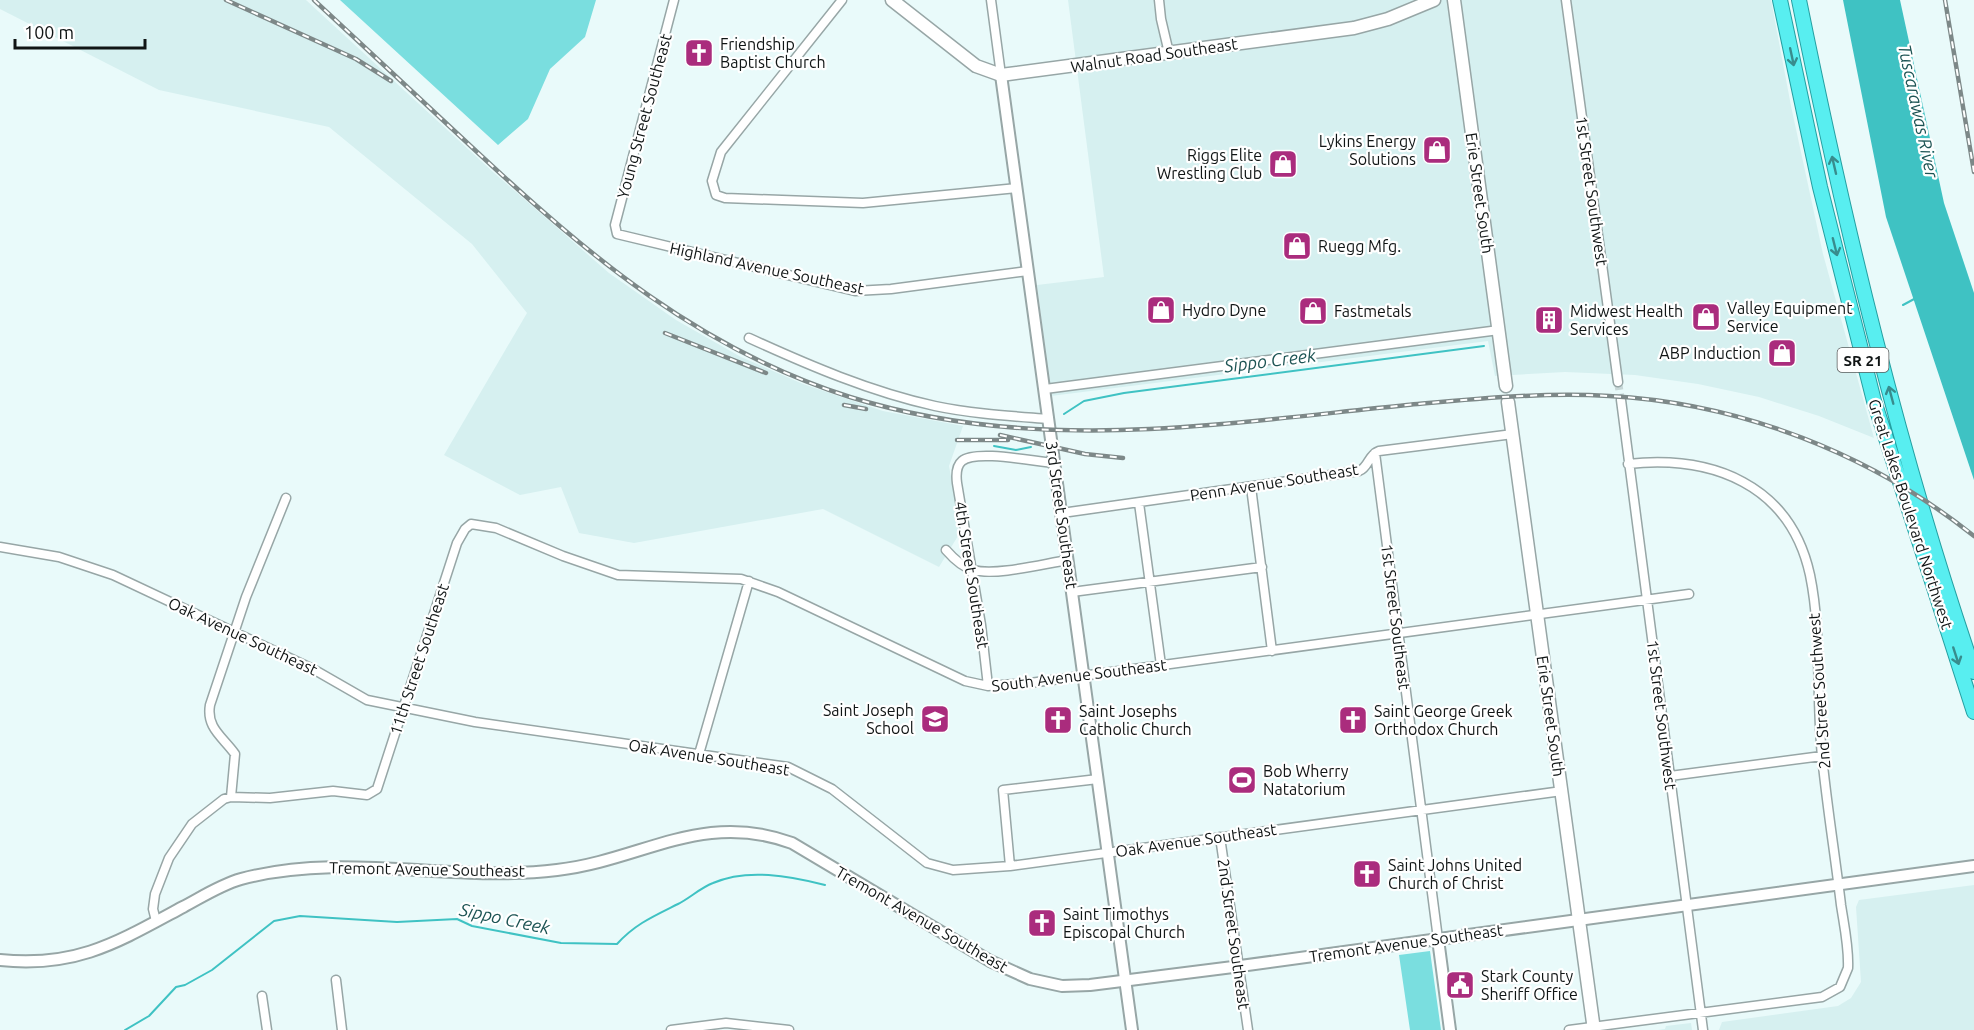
<svg xmlns="http://www.w3.org/2000/svg" width="1974" height="1030" font-family="Ubuntu,sans-serif">
<style>
.built{fill:#d6f0f0}
.green{fill:#7adedf}
.water{fill:#3fc2c3}
.lines{fill:none;stroke-linecap:round;stroke-linejoin:round}
.stream{stroke:#3fc2c3;stroke-width:2}
.minor-tunnel{stroke:#c8d8d8;stroke-width:8;stroke-dasharray:8 4;stroke-linecap:butt}
.minor-casing{stroke:#97a6a6;stroke-width:11}
.tertiary-casing{stroke:#97a6a6;stroke-width:14}
.secondary-casing{stroke:#97a6a6;stroke-width:15}
.trunk-casing{stroke:#249fa1;stroke-width:16}
.minor{stroke:#fff;stroke-width:8}
.tertiary{stroke:#fff;stroke-width:10}
.secondary{stroke:#fff;stroke-width:12}
.trunk{stroke:#58eef0;stroke-width:14}
.rail-casing{stroke:#7d8888;stroke-width:4.5}
.rail{stroke:#fff;stroke-width:2;stroke-dasharray:7;stroke-linecap:butt}
.oneway{stroke:#388c8d}
.labels{text-anchor:middle;dominant-baseline:central;stroke-width:4.5;stroke-linejoin:round;paint-order:stroke}
.shield{fill:#fff;stroke:#585b5b;stroke-width:1.5}
.shield-label{font-size:15px;font-weight:bold;fill:#101515}
.poi-label{font-size:16px;fill:#101515;stroke:#fff;text-anchor:start}
.street-label{font-size:16px;fill:#101515;stroke:#fff}
.water-label{font-size:18px;font-style:italic;fill:#1d5454;stroke:#fff}
</style>
<rect width="100%" height="100%" fill="#e9fafa"/>
<path class="built" d="M0 0H306L493 172 609 273 676 320 741 357 803 384 883 411 963 426 949 466 961 531 939 567 823 509 634 543 579 533 561 487 520 495 444 455 527 313 472 244 329 127 159 90 0 9Z
M1068 0H1771L1791 106 1823 254 1874 438 1819 416 1759 397 1698 384 1635 375 1565 372 1495 376 1488 341 1051 396 1037 285 1104 277Z
M1974 885V1030H1719L1722 1022 1838 1006 1851 998 1861 982 1856 907 1859 900Z
M1691 1023 1692 1030H1658L1665 1029 1666 1026Z"/>
<path class="green" d="M340 0H596L585 37 550 69 528 119 498 145Z
M1430 951 1441 1030H1410L1399 955Z"/>
<path class="water" d="M1843 0H1900L1944 203 1974 293V480L1886 217Z"/>
<g class="lines">
<path class="stream" d="M1903 305 1916 298
M1064 414 1084 401 1124 393 1484 346
M994 446 1016 450 1031 447
M125 1030 149 1016 176 987 185 985 212 970 274 921 300 916 397 922 457 919 472 926 561 943 617 944C635 924 654 916 678 904 690 898 700 888 713 883 747 868 790 876 825 885"/>
<path class="minor-tunnel" d="M1618 382 1621 400"/>
<g class="minor-casing">
<path id="minor" d="M674 0 615 225 617 234 855 291 891 289 1028 271
M842 0 721 152 712 181 716 195 725 198 863 203 1017 188
M991 0 1001 75
M1159 0 1161 19 1169 53
M1566 0 1618 382
M749 338C808 365 871 392 935 406 973 414 1011 416 1049 419
M1045 389 1499 330
M1621 400 1703 1030
M1375 453 1438 939
M1251 487 1272 651
M1139 503 1161 665
M1062 513 1359 471C1369 467 1368 455 1379 451L1513 434
M0 547 59 557 113 575 313 669 367 700 475 722 788 767 832 789 927 863 953 870 1010 866 1562 791
M946 550C953 558 962 567 973 570 997 576 1042 564 1068 560
M1072 592 1262 567
M988 686 981 625 957 483C956 475 956 466 962 461 976 449 1036 462 1055 463
M699 754 749 581
M1670 776 1822 756
M231 797 235 754C223 737 206 728 210 705L246 597 286 498
M1220 837 1248 1030
M1010 866 1003 790 1098 779
M156 921 153 909 155 894 169 858 192 824 224 799 231 797 270 798 333 791 367 795 377 789 457 543 465 529 471 524 496 528 563 556 618 575 741 579 778 592 965 681 988 686 1030 683 1689 594
M336 980 342 1030
M262 996 267 1030
M671 1030 726 1023 789 1030
M1569 1030 1822 997 1840 987 1848 968C1849 947 1844 925 1841 905 1835 855 1827 806 1822 756 1816 697 1822 633 1810 575 1790 484 1712 455 1628 464"/>
</g>
<g class="tertiary-casing">
<path id="tertiary" d="M1001 75 1132 1030
M1438 939 1450 1030
M0 960C77 968 118 942 183 907 202 897 220 885 241 879 346 851 451 883 557 870 643 860 702 810 792 843L990 961 1030 979 1062 986 1090 985 1233 967 1974 866"/>
</g>
<g class="secondary-casing">
<path id="secondary" d="M892 0 976 66 1001 75 1354 28 1388 19 1434 0
M1454 0 1506 386
M1508 402 1594 1030"/>
</g>
<g class="trunk-casing">
<path id="trunk" d="M1780 0 1820 187 1874 401 1974 712
M1799 0C1845 227 1899 453 1974 672"/>
</g>
<use href="#minor" class="minor"/>
<use href="#tertiary" class="tertiary"/>
<use href="#secondary" class="secondary"/>
<use href="#trunk" class="trunk"/>
<g class="rail-casing">
<path id="rail" d="M226 0 356 59 391 81
M314 0C368 50 422 101 476 151 589 256 699 349 850 397 1037 455 1217 424 1407 405 1474 399 1542 392 1609 396 1741 403 1871 454 1974 536
M1945 0 1974 172
M665 333 766 373
M844 405 866 409
M1000 435 1085 454 1123 458
M957 440H1008"/>
</g>
<use href="#rail" class="rail"/>
</g>
<defs><path id="oneway-shaft" d="M-6 0H5M1.5-3L5.5 0L1.5 3" fill="none" stroke-width="1.6" stroke-linecap="round" stroke-linejoin="round" transform="scale(1.5)"/></defs>
<g class="oneway">
<use href="#oneway-shaft" transform="translate(1792 57) rotate(78)"/>
<use href="#oneway-shaft" transform="translate(1834 165) rotate(-103)"/>
<use href="#oneway-shaft" transform="translate(1835 247) rotate(76)"/>
<use href="#oneway-shaft" transform="translate(1891 395) rotate(-105)"/>
<use href="#oneway-shaft" transform="translate(1956 656) rotate(72)"/>
</g>
<defs>
<g id="church-square" transform="scale(1.5)"><rect x="-9" y="-9" width="18" height="18" rx="4" fill="#aa2c7d" stroke="#fff"/><path d="M-1.2-6h2.4v3.5h3.3v2.4h-3.3V6h-2.4V-.1h-3.3v-2.4h3.3Z" fill="#fff"/></g>
<g id="shop-square" transform="scale(1.5)"><rect x="-9" y="-9" width="18" height="18" rx="4" fill="#aa2c7d" stroke="#fff"/><path d="M-5-2.5h2.3a2.7 3.5 0 0 1 5.4 0H5L5.5 6h-11ZM-1.5-2.5h3a1.5 2.3 0 0 0-3 0Z" fill="#fff"/></g>
<g id="building-square" transform="scale(1.5)"><rect x="-9" y="-9" width="18" height="18" rx="4" fill="#aa2c7d" stroke="#fff"/><path d="M-4-6H4V6H1V3H-1V6H-4ZM-2.5-4.3h1.7v1.8h-1.7ZM.8-4.3h1.7v1.8H.8ZM-2.5-1h1.7V.8h-1.7ZM.8-1h1.7V.8H.8Z" fill="#fff"/></g>
<g id="school-square" transform="scale(1.5)"><rect x="-9" y="-9" width="18" height="18" rx="4" fill="#aa2c7d" stroke="#fff"/><path d="M0-5L7-2L0 1L-7-2ZM-4 1L0 2.5L4 1V4Q0 6-4 4Z" fill="#fff"/></g>
<g id="stadium-square" transform="scale(1.5)"><rect x="-9" y="-9" width="18" height="18" rx="4" fill="#aa2c7d" stroke="#fff"/><path d="M0-5a6.5 5 0 1 0 0 10a6.5 5 0 1 0 0-10ZM-3.5-1.8h7v3.6h-7Z" fill="#fff"/></g>
<g id="civic-square" transform="scale(1.5)"><rect x="-9" y="-9" width="18" height="18" rx="4" fill="#aa2c7d" stroke="#fff"/><path d="M-.6-6.5H3V-4.5H.6V-3L4-1V1h2V6H-6V1h2V-1L-.6-3ZM-1.2 2.5V6h2.4V2.5Z" fill="#fff"/></g>
</defs>
<g fill-rule="evenodd">
<use href="#church-square" x="699" y="53"/>
<use href="#shop-square" x="1437" y="150"/>
<use href="#shop-square" x="1283" y="164"/>
<use href="#shop-square" x="1297" y="246"/>
<use href="#shop-square" x="1161" y="310"/>
<use href="#shop-square" x="1313" y="311"/>
<use href="#shop-square" x="1706" y="317"/>
<use href="#building-square" x="1549" y="320"/>
<use href="#shop-square" x="1782" y="353"/>
<use href="#school-square" x="935" y="719"/>
<use href="#church-square" x="1058" y="720"/>
<use href="#church-square" x="1353" y="720"/>
<use href="#stadium-square" x="1242" y="780"/>
<use href="#church-square" x="1367" y="874"/>
<use href="#church-square" x="1042" y="923"/>
<use href="#civic-square" x="1460" y="985"/>
</g>
<g class="labels">
<rect class="shield" x="1837.5" y="348" width="51" height="24" rx="4.5"/>
<g class="shield-label">
<text x="1863" y="360">SR 21</text>
</g>
<g class="poi-label">
<text x="720" y="44">Friendship<tspan x="720" dy="18">Baptist Church</tspan></text>
<text x="1416" y="141" text-anchor="end">Lykins Energy<tspan x="1416" dy="18">Solutions</tspan></text>
<text x="1262" y="155" text-anchor="end">Riggs Elite<tspan x="1262" dy="18">Wrestling Club</tspan></text>
<text x="1318" y="246">Ruegg Mfg.</text>
<text x="1727" y="308">Valley Equipment<tspan x="1727" dy="18">Service</tspan></text>
<text x="1182" y="310">Hydro Dyne</text>
<text x="1334" y="311">Fastmetals</text>
<text x="1570" y="311">Midwest Health<tspan x="1570" dy="18">Services</tspan></text>
<text x="1761" y="353" text-anchor="end">ABP Induction</text>
<text x="914" y="710" text-anchor="end">Saint Joseph<tspan x="914" dy="18">School</tspan></text>
<text x="1079" y="711">Saint Josephs<tspan x="1079" dy="18">Catholic Church</tspan></text>
<text x="1374" y="711">Saint George Greek<tspan x="1374" dy="18">Orthodox Church</tspan></text>
<text x="1263" y="771">Bob Wherry<tspan x="1263" dy="18">Natatorium</tspan></text>
<text x="1388" y="865">Saint Johns United<tspan x="1388" dy="18">Church of Christ</tspan></text>
<text x="1063" y="914">Saint Timothys<tspan x="1063" dy="18">Episcopal Church</tspan></text>
<text x="1481" y="976">Stark County<tspan x="1481" dy="18">Sheriff Office</tspan></text>
</g>
<g class="street-label">
<text transform="translate(1154 55) rotate(-8)">Walnut Road Southeast</text>
<text transform="translate(644 116) rotate(-75)">Young Street Southeast</text>
<text transform="translate(1592 191) rotate(82)">1st Street Southwest</text>
<text transform="translate(1480 193) rotate(82)">Erie Street South</text>
<text transform="translate(767 268) rotate(12)">Highland Avenue Southeast</text>
<text transform="translate(1274 482) rotate(-9)">Penn Avenue Southeast</text>
<text transform="translate(1911 514) rotate(72)">Great Lakes Boulevard Northwest</text>
<text transform="translate(1062 515) rotate(82)">3rd Street Southeast</text>
<text transform="translate(972 575) rotate(81)">4th Street Southeast</text>
<text transform="translate(1396 617) rotate(83)">1st Street Southeast</text>
<text transform="translate(243 636) rotate(25)">Oak Avenue Southeast</text>
<text transform="translate(419 659) rotate(-72)">11th Street Southeast</text>
<text transform="translate(1079 675) rotate(-7)">South Avenue Southeast</text>
<text transform="translate(1819 691) rotate(-94)">2nd Street Southwest</text>
<text transform="translate(1662 715) rotate(83)">1st Street Southwest</text>
<text transform="translate(1551 716) rotate(82)">Erie Street South</text>
<text transform="translate(709 757) rotate(9)">Oak Avenue Southeast</text>
<text transform="translate(1196 840) rotate(-8)">Oak Avenue Southeast</text>
<text transform="translate(427 869) rotate(1)">Tremont Avenue Southeast</text>
<text transform="translate(922 919) rotate(30)">Tremont Avenue Southeast</text>
<text transform="translate(1234 934) rotate(82)">2nd Street Southeast</text>
<text transform="translate(1406 943) rotate(-8)">Tremont Avenue Southeast</text>
</g>
<g class="water-label">
<text transform="translate(1919 111) rotate(78)">Tuscarawas River</text>
<text transform="translate(1270 360) rotate(-7)">Sippo Creek</text>
<text transform="translate(505 918) rotate(12)">Sippo Creek</text>
</g>
</g>
<path d="M15 39v9h130v-9" fill="none" stroke="#101515" stroke-width="3"/>
<text x="24" y="39" font-size="18" fill="#101515" stroke="#ffffff" stroke-width="4.5" paint-order="stroke">100 m</text>
</svg>
